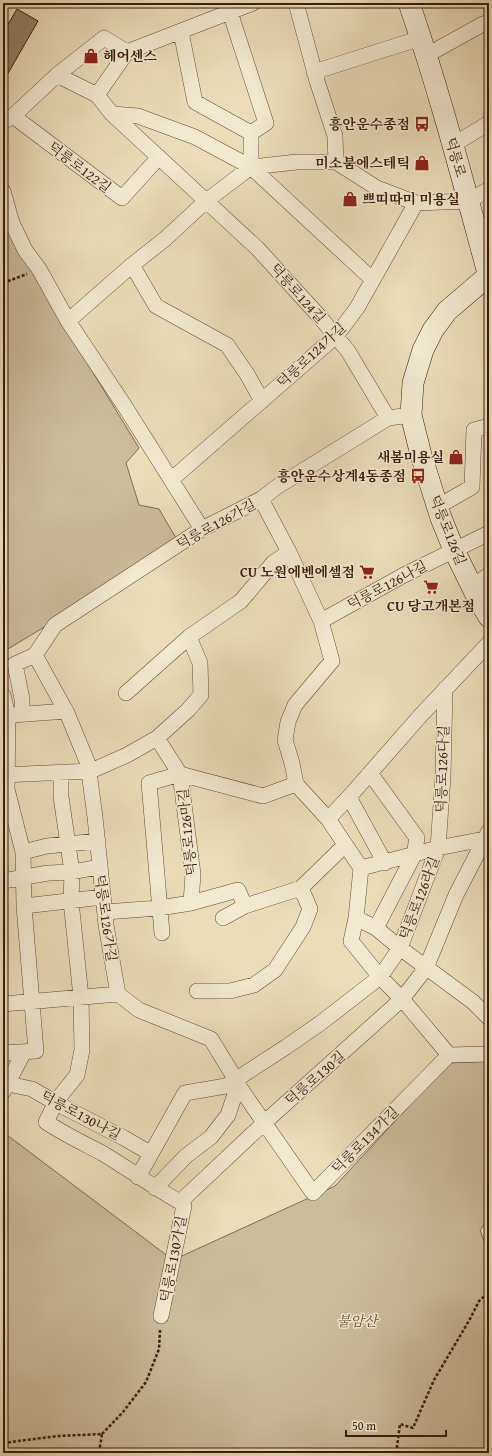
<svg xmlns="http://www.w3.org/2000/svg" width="492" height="1456" font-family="'Gentium Book Plus','Noto Serif KR',serif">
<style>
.green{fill:#cbbc9a;stroke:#806b52}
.building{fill:#947f64;stroke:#361a0b}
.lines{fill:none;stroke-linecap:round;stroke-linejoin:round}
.minor-casing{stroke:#634b36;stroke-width:16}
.secondary-casing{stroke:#361a0b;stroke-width:22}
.path{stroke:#361a0b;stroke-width:2.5;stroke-dasharray:3 2;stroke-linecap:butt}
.minor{stroke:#f1e9d0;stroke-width:15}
.secondary{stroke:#f1e9d0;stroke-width:21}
.labels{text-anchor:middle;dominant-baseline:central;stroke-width:3;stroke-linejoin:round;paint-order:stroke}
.poi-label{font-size:14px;font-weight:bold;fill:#361a0b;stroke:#f1e9d0;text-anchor:end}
.street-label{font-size:14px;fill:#361a0b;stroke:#f1e9d0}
.park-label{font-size:14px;font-style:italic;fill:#634b36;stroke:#f1e9d0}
</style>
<rect width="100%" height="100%" fill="#eaddb7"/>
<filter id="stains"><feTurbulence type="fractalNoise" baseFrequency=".005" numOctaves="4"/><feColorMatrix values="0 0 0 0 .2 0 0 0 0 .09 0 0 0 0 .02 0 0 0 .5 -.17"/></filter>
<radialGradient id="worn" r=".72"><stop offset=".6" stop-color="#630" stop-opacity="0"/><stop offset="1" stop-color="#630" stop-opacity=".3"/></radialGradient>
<path class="green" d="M3 213 21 254 139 448 126 463 139 505 159 509 180 545 3 652Z
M489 1061V1218L480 1230 489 1255V1453H3V1132L173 1260 335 1186 449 1063Z"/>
<path class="building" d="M17 9 38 21 3 82V33Z"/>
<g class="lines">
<g class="minor-casing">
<path id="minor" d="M296 3 317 81 335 136 336 162
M230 12 266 123 251 133V167
M181 32 195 102 251 133
M127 52 253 3
M427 55 483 24 489 22
M314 72 421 38
M57 75 97 95 112 114 258 249 319 316 348 351 388 418
M97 95 127 52
M112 114 138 116 195 137 251 167 373 280
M13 116 122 198 159 157
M3 122 13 116 57 75 104 38 127 52
M453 145 489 123
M3 191 12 223 25 250 39 269 68 321 124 405 202 529
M132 265 156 306 227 345 247 374 262 401
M68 321 132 265 165 239 205 202 251 167 297 162H336L377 188 416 203 469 201 489 189
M172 479 336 336 357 308 416 203
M261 499 289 552 321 621 332 661 295 705 288 722 285 740 292 763 296 784 328 819 361 868 356 918 351 941 380 977 402 999 449 1055
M437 507 472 487 474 430 489 426
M472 586 489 575
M321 621 404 575 489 533
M126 693 189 637 241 601 273 563 289 552
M3 695 8 715 7 789 23 852 24 906 36 1051 3 1053
M22 714V699L15 664 35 655
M13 715 66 711
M157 738 180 774 263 796 296 784
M61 772V797L72 872 71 901 81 997 82 1050 77 1075 57 1100 46 1122C64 1134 83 1143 102 1153 129 1169 153 1187 180 1202L184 1206 161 1316
M370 773 417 838 414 855 376 928
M3 775 91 771 127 755 157 738 188 710 201 695 200 663 189 637
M349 797 385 863
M328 819 349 797 421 715 489 643
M23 852 47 846 98 841
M361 868 438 848 484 839
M3 881 48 873 72 872 99 867
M24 906 103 897
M105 912 159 908 191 903 238 890 245 906 301 888 345 845
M223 918 245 906
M356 918 376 928 400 948 473 1002 489 1018
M162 933 149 783 180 774 193 874 191 903
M197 991H230L254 985 275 970 303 927 310 909 301 888
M118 994 106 925 95 817 89 772 91 771 67 713 35 655 55 625 202 529 261 499 278 486 388 418 411 415
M118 994 139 1010 211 1039 236 1080 238 1085 313 1193 449 1055 489 1054
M3 1004 118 994
M3 1082 8 1084 32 1089 56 1103 124 1138 150 1153
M3 1092 24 1052
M138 1177 185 1093 226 1086 286 1047 322 1022 380 977 400 948 438 848 443 776 445 689
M155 1188 186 1156 211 1137 228 1115 238 1085
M180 1202 265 1122 402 999 426 968 456 895 489 831"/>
</g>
<g class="secondary-casing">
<path id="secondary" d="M409 3C440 93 464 185 489 277
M489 275 447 311 433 330 423 350 413 383 411 415 421 455 441 518 454 550 478 599 489 617"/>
</g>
<path class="path" d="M3 283 27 274
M102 1434 123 1412 146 1382 159 1349 160 1330
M3 1443 58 1436 102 1434 99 1453
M398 1453 397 1447 400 1424 413 1428 434 1380 470 1319 479 1301 489 1292"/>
<use href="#minor" class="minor"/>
<use href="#secondary" class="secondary"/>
</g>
<defs>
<g id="shop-bare" transform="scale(1.2)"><path d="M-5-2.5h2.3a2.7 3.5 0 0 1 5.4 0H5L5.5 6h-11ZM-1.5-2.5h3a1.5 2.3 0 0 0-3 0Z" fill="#8f2418" stroke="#f1e9d0" stroke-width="2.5" paint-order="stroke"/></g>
<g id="bus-bare" transform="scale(1.2)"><path d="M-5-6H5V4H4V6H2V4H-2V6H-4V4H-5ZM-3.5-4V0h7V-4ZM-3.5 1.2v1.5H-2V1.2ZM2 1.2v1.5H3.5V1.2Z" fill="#8f2418" stroke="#f1e9d0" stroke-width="2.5" paint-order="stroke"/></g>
<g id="supermarket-bare" transform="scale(1.2)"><path d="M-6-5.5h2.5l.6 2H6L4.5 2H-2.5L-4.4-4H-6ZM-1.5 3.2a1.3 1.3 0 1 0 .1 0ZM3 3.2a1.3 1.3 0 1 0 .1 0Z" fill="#8f2418" stroke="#f1e9d0" stroke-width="2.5" paint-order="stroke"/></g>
</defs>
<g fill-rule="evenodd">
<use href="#shop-bare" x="91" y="56"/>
<use href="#bus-bare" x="422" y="124"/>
<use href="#shop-bare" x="422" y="163"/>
<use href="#shop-bare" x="350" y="199"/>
<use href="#shop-bare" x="456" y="457"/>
<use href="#bus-bare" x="418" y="476"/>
<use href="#supermarket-bare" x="367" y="572"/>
<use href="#supermarket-bare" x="431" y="587"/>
</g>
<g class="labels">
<g class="poi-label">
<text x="103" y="56" text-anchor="start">헤어센스</text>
<text x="410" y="124">흥안운수종점</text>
<text x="410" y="163">미소붐에스테틱</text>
<text x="362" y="199" text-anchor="start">쁘띠따미 미용실</text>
<text x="444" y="457">새봄미용실</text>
<text x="406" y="476">흥안운수상계4동종점</text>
<text x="355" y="572">CU 노원에벤에셀점</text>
<text x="431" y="606" text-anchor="middle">CU 당고개본점</text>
</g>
<g class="street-label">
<text transform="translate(456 157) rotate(74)">덕릉로</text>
<text transform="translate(80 167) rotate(37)">덕릉로122길</text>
<text transform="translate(298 293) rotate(48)">덕릉로124길</text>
<text transform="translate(311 355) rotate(-43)">덕릉로124가길</text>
<text transform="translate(216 524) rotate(-29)">덕릉로126가길</text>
<text transform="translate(448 530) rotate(68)">덕릉로126길</text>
<text transform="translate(387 585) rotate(-28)">덕릉로126나길</text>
<text transform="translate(442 769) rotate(-88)">덕릉로126다길</text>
<text transform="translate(187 832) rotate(-96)">덕릉로126마길</text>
<text transform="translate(419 898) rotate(-69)">덕릉로126라길</text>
<text transform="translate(106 918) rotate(82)">덕릉로126가길</text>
<text transform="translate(315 1078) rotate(-41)">덕릉로130길</text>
<text transform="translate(81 1115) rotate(28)">덕릉로130나길</text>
<text transform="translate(365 1140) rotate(-45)">덕릉로134가길</text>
<text transform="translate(173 1259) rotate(-79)">덕릉로130가길</text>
</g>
<g class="park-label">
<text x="357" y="1321">불암산</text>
</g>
</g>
<rect width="492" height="1456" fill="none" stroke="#eaddb7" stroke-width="16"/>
<rect x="4" y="4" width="484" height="1448" fill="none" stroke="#361a0b" stroke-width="2"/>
<rect x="8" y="8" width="476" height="1440" fill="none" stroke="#361a0b"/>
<path d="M346 1430v6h100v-6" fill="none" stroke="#361a0b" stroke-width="2"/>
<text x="352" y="1430" font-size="12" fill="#361a0b" stroke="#f1e9d0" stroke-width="3" paint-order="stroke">50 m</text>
<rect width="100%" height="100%" filter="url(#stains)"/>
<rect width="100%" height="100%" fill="url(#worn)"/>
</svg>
